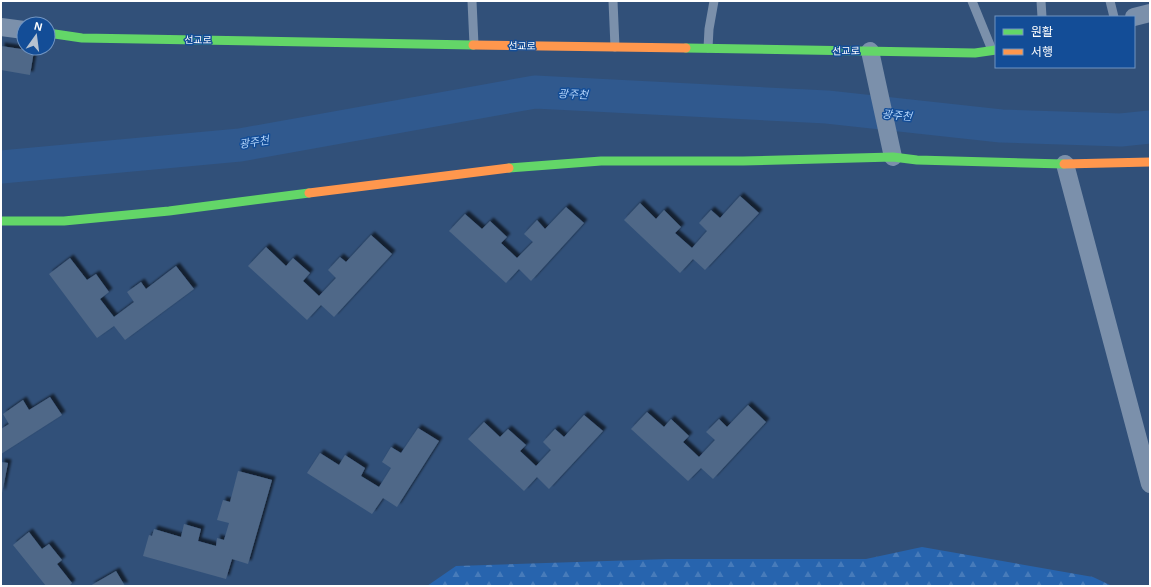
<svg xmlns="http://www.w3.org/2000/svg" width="1151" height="587" font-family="Arial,'Noto Sans KR',sans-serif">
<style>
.forest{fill:url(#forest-firs)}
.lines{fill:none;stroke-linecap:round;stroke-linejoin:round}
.river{stroke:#30598e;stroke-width:33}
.building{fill:#4f6888;filter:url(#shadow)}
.lane{stroke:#7b90ab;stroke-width:9}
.street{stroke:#7b90ab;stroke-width:18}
.fast{stroke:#63d668;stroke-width:9}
.slow{stroke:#ff974d;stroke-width:9}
.labels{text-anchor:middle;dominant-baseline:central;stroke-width:3;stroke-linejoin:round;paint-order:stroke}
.street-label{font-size:10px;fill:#fff;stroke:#134d97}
.water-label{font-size:11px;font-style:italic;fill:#b0d2f9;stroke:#134d97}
</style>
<defs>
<pattern id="forest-firs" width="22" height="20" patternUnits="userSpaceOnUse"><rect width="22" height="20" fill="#2764ae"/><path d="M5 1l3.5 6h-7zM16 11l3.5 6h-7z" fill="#477bba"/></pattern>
<filter id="shadow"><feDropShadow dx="3.5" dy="-3.5" stdDeviation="1" flood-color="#0009"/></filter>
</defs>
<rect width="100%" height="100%" fill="#315079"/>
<path class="forest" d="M922 547 1093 577 1112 586H427L456 566 668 559H866Z"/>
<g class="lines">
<path class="river" d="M1 167 240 145 535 92 827 107 1001 126 1121 130 1150 127"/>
</g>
<path class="building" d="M1 46 34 51 30 75 1 70Z
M740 196 759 213 705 270 693 259 680 273 624 220 640 203 656 219 664 210 681 227 675 233 692 248 707 231 699 223 711 210 720 218Z
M566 207 584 223 531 281 519 269 506 283 449 231 465 214 482 229 490 221 507 237 501 243 517 258 533 242 524 234 537 220 545 229Z
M371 235 392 254 334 317 321 305 307 320 248 266 266 247 286 266 293 258 310 273 303 281 319 296 336 278 328 270 340 257 346 262Z
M70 258 87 280 96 274 109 292 100 299 114 317 134 302 127 292 141 282 146 289 176 266 194 289 125 340 114 326 97 338 49 274Z
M50 397 62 415 1 454V429L9 424 3 414 23 400 29 410Z
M748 405 766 422 713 479 701 468 688 481 631 429 647 412 664 427 671 419 689 436 683 442 699 457 715 440 706 432 719 419 727 427Z
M584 415 603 431 549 489 537 477 524 491 468 439 484 422 500 437 508 429 526 445 520 451 536 466 551 450 543 442 555 429 564 437Z
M418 428 439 441 397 507 383 498 372 514 307 473 320 453 339 465 345 455 365 468 361 476 379 487 391 468 382 462 391 447 401 453Z
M1 462 8 463 2 493H1Z
M238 471 272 480 248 564 232 559 226 579 143 556 149 535 152 536 154 529 181 537 184 524 201 529 198 541 216 546 217 538 224 540 229 523 217 520 223 500 230 502Z
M29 532 42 549 49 544 62 560 57 564 72 583 69 586H46L13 545Z
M116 571 125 586H90Z"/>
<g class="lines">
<path class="lane" d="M472 1 474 45
M613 1 615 47
M972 1 992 50
M1041 1 1042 17
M1110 1 1114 17
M708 48 709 29 714 1"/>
<path class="street" d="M1134 17 1150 13
M1 27 24 30
M870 51 893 157
M1065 164 1150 484"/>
<path class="fast" d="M48 33 82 38 473 45
M686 48 975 53 996 50
M509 168 601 161H743L893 157 917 160 1064 164
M1 221H64L169 211 309 193"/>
<path class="slow" d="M473 45 686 48
M1064 164 1150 162
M309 193 509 168"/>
</g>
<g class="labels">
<g class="street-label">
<text transform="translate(198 40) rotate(1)">선교로</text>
<text transform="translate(522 46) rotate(1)">선교로</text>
<text transform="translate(846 51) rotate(-1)">선교로</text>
</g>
<g class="water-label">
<text transform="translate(573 94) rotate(3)">광주천</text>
<text transform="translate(897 115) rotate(6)">광주천</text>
<text transform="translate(254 142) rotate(-9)">광주천</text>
</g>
</g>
<rect width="1151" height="587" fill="none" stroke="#ffffff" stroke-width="4"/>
<rect x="995" y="16" width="140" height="52" fill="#134d97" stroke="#7194c1"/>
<rect x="1003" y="29" width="20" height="6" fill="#63d668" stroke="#7194c1"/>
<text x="1031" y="36" font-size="12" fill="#ffffff">원활</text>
<rect x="1003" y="49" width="20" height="6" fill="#ff974d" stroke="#7194c1"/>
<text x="1031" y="56" font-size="12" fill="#ffffff">서행</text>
<g transform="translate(36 36) rotate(14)"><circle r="19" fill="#134d97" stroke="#7194c1"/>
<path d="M0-3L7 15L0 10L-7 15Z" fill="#b7c2d0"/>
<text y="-6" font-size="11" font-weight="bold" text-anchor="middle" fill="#ffffff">N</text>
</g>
</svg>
